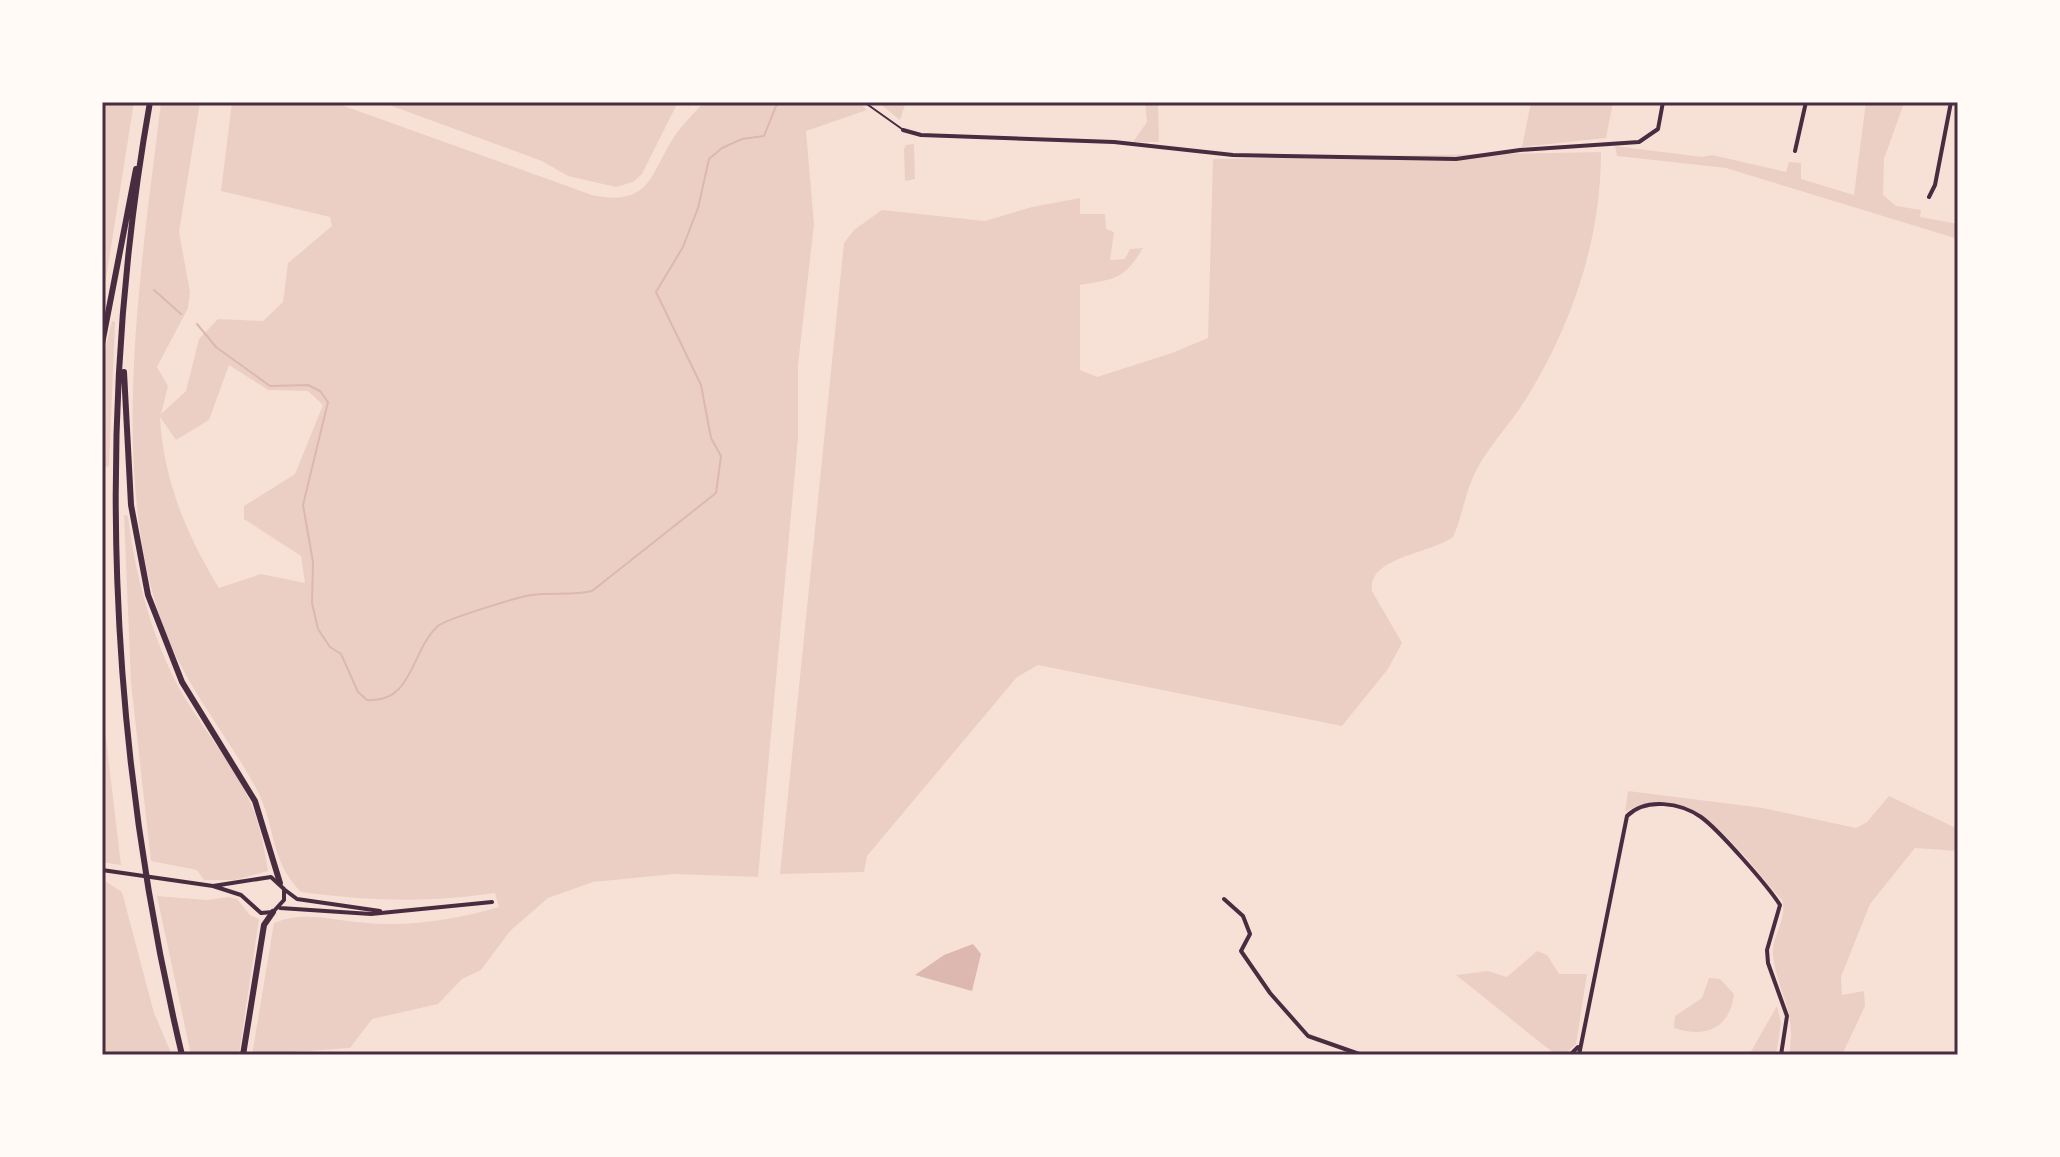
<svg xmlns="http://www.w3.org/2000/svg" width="2060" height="1157" font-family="'Zilla Slab',serif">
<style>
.green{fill:#ebcfc5;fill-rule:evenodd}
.water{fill:#dcb8b0}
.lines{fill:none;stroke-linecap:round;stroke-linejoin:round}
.stream{stroke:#dcb8b0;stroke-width:2}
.service{stroke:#4a2c40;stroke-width:2}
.minor{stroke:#4a2c40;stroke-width:4}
.trunk{stroke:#4a2c40;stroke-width:6}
.neatline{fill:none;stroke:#4a2c40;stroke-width:3}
</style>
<rect width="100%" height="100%" fill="#f7e1d7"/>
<path class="green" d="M102 102H134L102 304Z
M161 102H200L179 232 190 292 188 308 157 367 168 386 161 414 186 391 199 339 218 319 263 321 283 302 288 263 332 226 330 217 221 191 232 102H333L592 195C654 208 650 170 678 131 686 121 695 112 704 102H859L867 110 806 131 814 224 798 365V438L758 877 674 874 593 882 548 898 510 931 481 970 462 979 438 1004 372 1019 350 1048 252 1055 274 923C305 910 335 921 367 923 409 927 459 919 499 907L495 893C426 903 370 901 301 892 269 860 276 825 256 788 227 735 187 688 165 631 106 476 142 263 161 102ZM229 365 268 390 308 391 323 405 295 474 244 506V519L301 556 305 583 261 574 219 588C187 536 163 479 160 417L176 440 209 420Z
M381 102H678L642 174 633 182 616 187 568 176 542 161Z
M878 102H906L900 120Z
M1145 102H1158L1159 142H1133L1147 122Z
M1531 102H1613L1606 138 1522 147Z
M1866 102H1902L1903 106 1884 159 1883 195 1896 206 1921 210 1920 217 1958 224V239L1726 168 1617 156 1615 146 1702 157 1712 155 1786 172 1789 162 1801 163V179L1854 195Z
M914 144 915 179 905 181 904 149 906 145Z
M1601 152C1601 240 1572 325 1526 399 1511 423 1491 443 1477 469 1465 491 1463 515 1453 537 1427 555 1368 557 1372 591L1402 643 1388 669 1342 726 1038 665 1017 677 867 856 864 872 780 874 844 243 854 230 882 210 985 221 1032 207 1080 198V214H1105L1106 229 1114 232 1110 260 1125 259 1130 249 1143 248C1124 280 1115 279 1080 285V370L1097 377 1172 353 1208 338 1213 159Z
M112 321 115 322 109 466 102 469V362Z
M124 515 128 516C135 574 151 634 178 686 202 730 240 770 256 817 262 835 265 853 268 871L235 880H204L197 870 151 861 131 683Z
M102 705 121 865 102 862Z
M1628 791 1763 808 1856 828 1867 822 1889 796 1958 829V851L1915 848 1870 904 1841 977 1842 995 1864 991 1865 1006 1842 1055H1789C1797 1009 1778 996 1773 955 1771 936 1788 920 1782 900 1743 857 1692 774 1625 812Z
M102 879 122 892 154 1013 172 1055H102Z
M157 896 207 900 228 897 237 899 250 915 259 919 239 1055H191Z
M1537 951 1547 955 1559 974H1587L1576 1044 1564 1055H1556L1456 975 1488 971 1507 977Z
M1709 978 1720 979 1734 994C1730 1028 1706 1039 1674 1028L1675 1016 1702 998Z
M1777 1006 1781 1023 1776 1055H1749Z"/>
<path class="water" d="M973 944 981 954 972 991 915 975 944 955Z"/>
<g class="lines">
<path class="stream" d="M154 290 181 314
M197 324 216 347 270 386 308 385 320 391 328 402 303 505 313 562 312 603 318 629 330 647 341 654 358 692 367 700C413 704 411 650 438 626 446 619 518 597 531 595 552 592 571 596 592 591L716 493 721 456 711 438 701 385 656 292 683 247 698 208 709 159 722 148 742 139 764 136 776 106 781 102"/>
<path class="service" d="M864 102 902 129"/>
<path class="minor" d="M903 130 921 135 1114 142 1233 155 1456 159 1520 150 1639 142 1658 129 1663 102
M1795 151 1806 102
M1929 197 1935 185 1951 102
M102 870 213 886 241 895 261 913 273 912 284 900V889L271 877 213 886
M285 890 297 899 380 911
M1224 899 1243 916 1250 934 1241 951 1270 993 1308 1036 1362 1055
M280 908 371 914 492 902
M1570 1055 1578 1047
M1579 1055 1627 816C1646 797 1681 803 1701 817 1719 830 1768 886 1780 905L1767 950 1768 963 1787 1016 1781 1055"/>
<path class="trunk" d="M150 102C94 417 108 744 182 1055
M102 344 136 169
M124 372 131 505 148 595 182 682 255 801 280 883
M243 1055 264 925 273 912"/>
</g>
<rect width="2060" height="1157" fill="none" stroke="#fffaf5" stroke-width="208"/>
<rect x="104" y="104" width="1852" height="949" class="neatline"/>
</svg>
